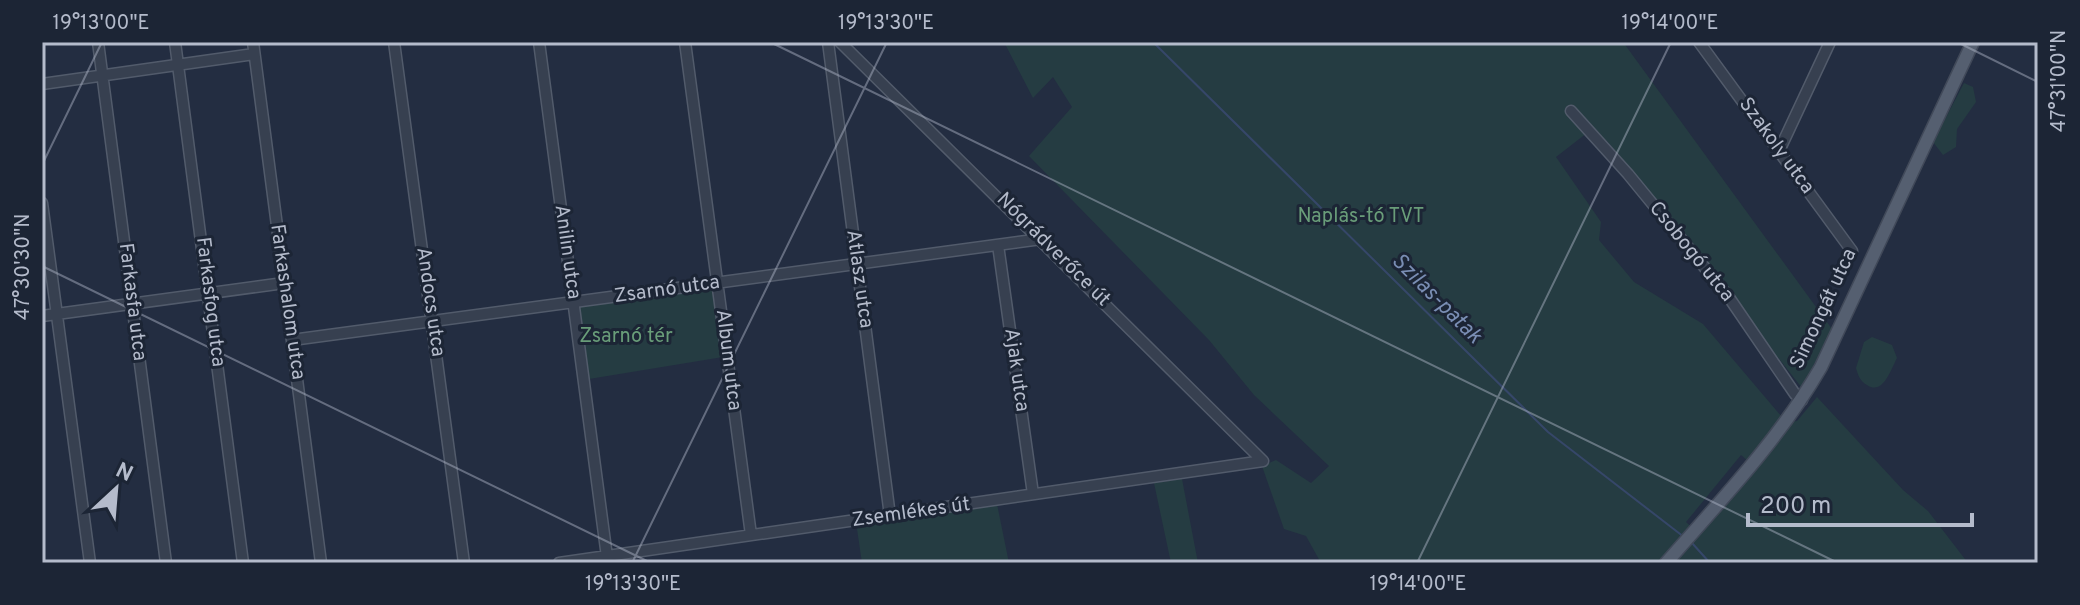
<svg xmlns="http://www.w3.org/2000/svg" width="2080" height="605" font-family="Overpass,sans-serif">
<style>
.green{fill:#253c42}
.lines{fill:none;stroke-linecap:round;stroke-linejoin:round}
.stream{stroke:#364769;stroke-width:2}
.minor-casing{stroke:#525b6b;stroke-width:13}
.major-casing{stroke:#414959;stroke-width:15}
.minor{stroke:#374050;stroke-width:10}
.major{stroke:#555f70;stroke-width:12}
.ticks{fill:none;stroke:#b4bbcb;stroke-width:2;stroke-opacity:0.45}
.labels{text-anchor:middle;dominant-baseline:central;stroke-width:6;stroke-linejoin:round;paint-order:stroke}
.street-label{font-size:20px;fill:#b4bbcb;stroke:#1c2535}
.park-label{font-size:20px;fill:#699d79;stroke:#1c2535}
.water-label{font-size:22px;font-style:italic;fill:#7a8eb4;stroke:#1c2535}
.neatline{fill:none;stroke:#b4bbcb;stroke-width:3}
.ticks-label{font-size:20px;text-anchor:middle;fill:#b4bbcb}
</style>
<rect width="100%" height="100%" fill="#232d41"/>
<path class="green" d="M1004 42H1623L1832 329 1802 388 1607 141 1587 133 1556 157 1601 222 1599 240 1634 282 1703 324 1782 417 1748 461 1741 455 1686 522 1699 534 1791 422 1797 421 1817 397 1903 490 1928 511 1968 563H1321L1306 536 1284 529 1262 466 1276 460 1311 483 1329 466 1254 395 1209 340 1029 156 1072 107 1053 77 1033 98Z
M1964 83 1973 87 1976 102 1957 129 1956 147 1943 155 1933 142Z
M713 290 723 357 589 379 579 306Z
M1872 337 1892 345 1897 358C1891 369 1883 396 1867 385 1860 381 1858 375 1856 368L1864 342Z
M1182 479 1198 563H1171L1154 483Z
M997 504 1009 563H862L856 522Z"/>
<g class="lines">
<path class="stream" d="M1153 42 1548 432 1684 537
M1692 543 1710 563"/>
<g class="minor-casing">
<path id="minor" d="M98 42 166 563
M175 42 243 563
M253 42 321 563
M394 42 464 563
M539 42 607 557
M685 42 751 535
M828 42 890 516
M1699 42 1852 251
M42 84 254 54
M1571 111 1628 174 1728 296 1795 394 1802 400
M1779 151 1830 42
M42 203 90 563
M998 245 1033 494
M42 316 284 283
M292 340 1041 239
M559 563 1263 461 840 42"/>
</g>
<g class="major-casing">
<path id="major" d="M1666 563C1721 500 1779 440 1821 367L1973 42"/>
</g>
<use href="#minor" class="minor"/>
<use href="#major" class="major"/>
</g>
<path class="ticks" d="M770 42 1838 563M1957 42 2038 82M42 165 102 42M42 266 651 563M632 563 887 42M1417 563 1671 42"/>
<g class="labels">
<g class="street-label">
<text transform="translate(1776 146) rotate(54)">Szakoly utca</text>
<text transform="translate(1053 250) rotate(45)">Nógrádverőce út</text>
<text transform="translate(567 252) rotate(82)">Anilin utca</text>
<text transform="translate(1691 252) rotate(51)">Csobogó utca</text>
<text transform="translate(859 279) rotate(82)">Atlasz utca</text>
<text transform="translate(667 290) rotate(-8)">Zsarnó utca</text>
<text transform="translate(132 302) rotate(83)">Farkasfa utca</text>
<text transform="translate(210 302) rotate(83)">Farkasfog utca</text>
<text transform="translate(287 302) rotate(82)">Farkashalom utca</text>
<text transform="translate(430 302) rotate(82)">Andocs utca</text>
<text transform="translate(1824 309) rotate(-65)">Simongát utca</text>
<text transform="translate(728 360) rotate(83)">Album utca</text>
<text transform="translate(1016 370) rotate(82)">Ajak utca</text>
<text transform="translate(911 513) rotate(-8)">Zsemlékes út</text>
</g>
<g class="park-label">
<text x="1361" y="217">Naplás-tó TVT</text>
<text x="626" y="337">Zsarnó tér</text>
</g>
<g class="water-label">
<text transform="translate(1436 299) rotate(45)">Szilas-patak</text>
</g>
</g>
<rect width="2080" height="605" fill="none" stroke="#1c2535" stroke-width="88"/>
<g transform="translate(116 489) rotate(26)" stroke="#1c2535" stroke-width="6" paint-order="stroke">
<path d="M0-6L14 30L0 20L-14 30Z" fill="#b4bbcb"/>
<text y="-12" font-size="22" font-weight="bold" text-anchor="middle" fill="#b4bbcb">N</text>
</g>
<path d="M1748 513v12h224v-12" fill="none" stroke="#b4bbcb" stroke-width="4"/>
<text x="1760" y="513" font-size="24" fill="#b4bbcb" stroke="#1c2535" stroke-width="6" paint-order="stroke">200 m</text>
<rect x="44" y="44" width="1992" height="517" class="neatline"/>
<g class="ticks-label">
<text x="101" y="29">19°13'00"E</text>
<text x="886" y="29">19°13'30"E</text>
<text x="1670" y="29">19°14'00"E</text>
<text transform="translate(2058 81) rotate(-90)" y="7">47°31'00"N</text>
<text transform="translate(22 267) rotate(-90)" y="7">47°30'30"N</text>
<text x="633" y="590">19°13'30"E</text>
<text x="1418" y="590">19°14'00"E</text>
</g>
</svg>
